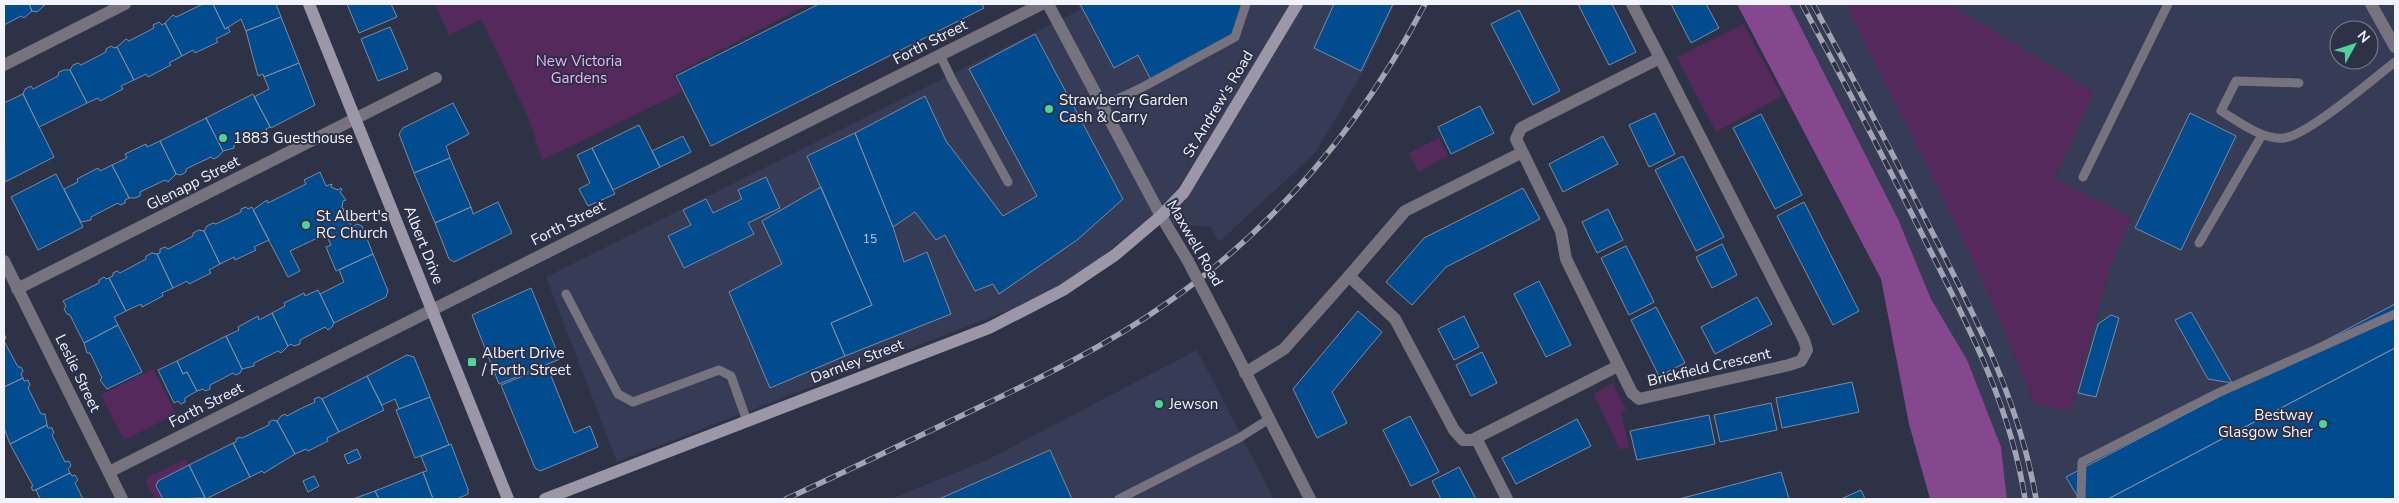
<svg xmlns="http://www.w3.org/2000/svg" width="2399" height="503" font-family="'Nunito Sans',sans-serif">
<style>
.built{fill:#363b56;fill-rule:evenodd}
.green{fill:#56295d}
.forest{fill:#85488f}
.building{fill:#014c8f;stroke:#7b8ca2}
.lines{fill:none;stroke-linecap:round;stroke-linejoin:round}
.lane{stroke:#76737e;stroke-width:9}
.street{stroke:#76737e;stroke-width:12}
.secondary{stroke:#9c97a8;stroke-width:12}
.rail-casing{stroke:#a1a4b3;stroke-width:5.5}
.rail{stroke:#2e3247;stroke-width:4;stroke-dasharray:11;stroke-linecap:butt}
.street-bridge{stroke:#76737e;stroke-width:12}
.poi-dot{fill:#4ed399;stroke:#2e3247;stroke-width:2}
.labels{text-anchor:middle;dominant-baseline:central;stroke-width:4;stroke-linejoin:round;paint-order:stroke}
.number-label{font-size:12px;fill:#b5cae3}
.street-label{font-size:15px;fill:#f1f4ff;stroke:#2e3247}
.park-label{font-size:15px;fill:#f2b0fd;stroke:#2e3247}
.poi-label{font-size:15px;fill:#f1f4ff;stroke:#2e3247;text-anchor:start}
</style>
<rect width="100%" height="100%" fill="#2e3247"/>
<path class="built" d="M1077 4H1395L1365 68 1316 152 1219 242 1211 227 1143 223 1063 289 617 462 546 277 1080 10Z
M1789 4H2395V499H2007L2001 447 1931 299 1898 219ZM2339 30H2369V60H2339Z
M1197 350 1274 499H891L989 459Z"/>
<path class="green" d="M435 4H809L673 75 682 92 542 160 529 119 481 19 449 35Z
M1848 4H1953L1952 6 2094 92 2054 179 2131 217 2107 276 2071 410 2034 404C1982 268 1914 140 1849 11Z
M1743 24 1782 96 1716 132 1677 57Z
M1439 138 1448 156 1418 172 1409 153Z
M153 369 176 414 124 440 101 395Z
M1613 383 1626 410 1621 412 1629 447 1620 450 1594 394Z
M185 459 189 465 158 481 156 486 163 499H155L146 482 147 478Z"/>
<path class="forest" d="M1737 4H1789L1898 219 1931 299 1967 360 2001 447 2007 499H1930L1909 424 1881 279Z"/>
<path class="building" d="M4 4H29L32 11 24 18 21 16 4 25Z
M29 4H46L37 12 32 11Z
M203 4H213L225 29 228 27 230 32 216 39 218 42 195 53 193 50 182 56 165 23 173 15 176 17Z
M213 4H276L281 17 246 31 241 19 225 29Z
M347 4H391L397 17 359 33Z
M819 4H982L984 8 711 146 676 76Z
M1080 4H1242L1233 37 1151 80 1138 55 1114 68Z
M1334 4H1393L1361 71 1314 48Z
M1578 4H1612L1636 52 1609 65Z
M1671 4H1706L1719 28 1691 43Z
M1519 10 1560 91 1533 105 1491 24Z
M281 17 299 63 264 77 263 74 258 76 246 31Z
M159 22 162 25 165 23 182 56 169 63 171 65 148 77 146 74 134 80 117 47 126 39 129 41 154 28 153 25Z
M390 27 408 69 378 81 361 39Z
M1035 34 1123 199 1077 240 999 294 993 284 975 291 945 235 936 240 915 212 893 227 855 133 925 96 946 141 1003 216 1037 196 969 69Z
M111 46 114 48 117 47 134 80 121 86 123 89 100 101 98 98 87 103 70 70 73 65 78 63 81 65 106 52V49Z
M299 63 315 105 271 128 254 97 269 89 264 77Z
M64 70H70L87 103 39 127 23 94 25 89 31 86 33 89 58 76 59 72Z
M23 94 54 157 5 182 4 103Z
M253 94 270 127 266 129 267 132 262 134 260 132 234 145V148L223 151 206 118Z
M453 103 469 134 446 146 450 158 414 173 399 134 403 128Z
M1480 106 1494 133 1451 154 1438 127Z
M1655 113 1675 154 1649 167 1629 125Z
M2190 113 2236 136 2181 250 2135 228Z
M1761 114 1802 195 1775 209 1733 128Z
M206 118 223 151 219 156 214 159 211 157 186 169V172L181 175 176 174 160 141Z
M639 125 660 167 613 190 592 148Z
M855 133 893 227 904 262 927 252 951 314 845 356 831 323 872 305 807 156Z
M683 136 691 152 660 167 652 151Z
M1603 136 1618 164 1563 192 1549 164Z
M160 141 176 174 168 182 165 180 140 192V196L135 198H129L112 165 127 158 125 154 146 144 147 147Z
M592 148 615 194 588 206 579 189 590 183 577 155Z
M1683 156 1724 237 1696 251 1655 170Z
M450 158 471 207 435 223 414 173Z
M112 165 129 198 125 200V203L120 205 118 203 91 217V220L81 222 64 189 78 182 77 179 98 168 100 171Z
M320 172 326 186 332 184 331 187 338 190 341 188 342 190 340 192 346 200 343 201 342 208 344 209 343 212H339L343 219 347 217 352 227 357 224 362 226 373 254 336 271 326 247 331 245 326 234 290 251 300 271 288 277 253 210 267 200 268 203 306 184 304 180Z
M56 174 83 227 38 250 11 197Z
M766 177 780 208 748 223 754 234 684 268 668 236 691 225 683 210 706 199 713 213 742 199 738 190Z
M821 187 872 305 831 323 845 356 770 388 729 292 782 264 762 221Z
M1523 188 1540 219 1446 267 1412 305 1386 282 1424 238Z
M498 202 512 233 454 262 449 259 435 223 471 207 473 214Z
M1804 202 1859 311 1833 325 1777 216Z
M246 207 248 209 252 207 269 240 254 247 256 250 235 260 234 257 220 264 204 231 207 226 213 223 216 224 241 212V209Z
M1608 209 1623 240 1597 253 1582 222Z
M199 230 204 231 220 264 209 270 211 273 189 284 187 281 173 288 157 254 160 253V249L165 247 168 249 193 236V233Z
M1722 244 1737 275 1712 288 1696 257Z
M1626 246 1654 302 1629 315 1601 258Z
M152 253 157 254 173 288 162 293 163 296 142 307 141 304 126 311 109 278 113 276V273L117 271 120 273 146 259V256Z
M373 254 388 291 386 297 334 323 320 294 344 282 339 270Z
M104 277 106 279 109 278 126 311 114 317 118 325 84 343 70 315 67 314 64 309 66 306 63 301 99 283V280Z
M1539 281 1571 345 1546 357 1514 294Z
M531 288 560 359 499 384 472 315Z
M318 290 334 323 332 327 328 330 325 327 300 340V344L294 346 291 344 288 346 272 313 285 306 284 303 304 293 305 296Z
M1757 297 1772 324 1715 354 1701 327Z
M2395 304V348L2108 499H2079L2066 477Z
M1656 307 1685 363 1659 376 1631 320Z
M1358 311 1382 332 1332 392 1347 423 1317 438 1293 389Z
M2191 312 2232 383 2208 379 2175 320Z
M272 313 288 346 281 353 278 351 254 363V366L242 369 226 336 239 330 238 327 258 316 259 320Z
M2111 315 2119 318 2096 397 2078 393 2098 324Z
M1464 316 1479 347 1454 360 1438 329Z
M118 325 142 372 107 389 100 380 102 378 90 353H87L84 343Z
M4 333 6 338 4 341 18 367H21L23 371 21 374 23 378 4 387Z
M226 336 242 369 240 373 236 375 233 373 210 385V389L205 391 203 389 197 391 187 372 183 374 177 361Z
M2395 348V499H2108Z
M1482 352 1497 383 1471 396 1456 365Z
M407 355 414 357 430 397 399 409 395 399 382 405 367 376Z
M177 361 183 374 187 372 197 391 185 398V402L181 404 178 401 174 403 158 370Z
M547 366 574 433 590 426 598 447 540 471 535 468 501 385Z
M367 376 384 410 339 432 322 399Z
M23 378 24 381 28 380 30 385 28 388 41 414H45L47 425 10 444 4 428V387Z
M1852 382 1859 412 1782 428 1776 398Z
M319 397 322 399 339 432 327 438 328 441 308 451 306 449 295 454 277 421 281 416 285 414 287 416 300 409 315 402 314 399Z
M430 397 449 445 415 458 396 410Z
M1771 403 1777 430 1720 442 1714 415Z
M1709 415 1715 444 1637 460 1630 431Z
M1410 416 1439 472 1411 486 1383 430Z
M1577 419 1591 446 1516 484 1502 458Z
M273 420 277 421 295 454 264 473 262 471 250 477 233 443 236 442V439L240 437 242 438 269 425V422Z
M47 425 48 428H52L54 433 52 435 65 462 69 461 71 466 68 469 70 473 33 491 31 487 33 486 10 444Z
M233 443 250 477 206 499 189 465Z
M451 444 468 489V494L457 499H433L423 472 427 471 421 456Z
M357 449 361 458 348 464 344 455Z
M1050 450 1072 499H939Z
M189 465 205 498 163 499 156 486 158 481Z
M1459 467 1476 499H1441L1432 481Z
M423 472 433 499H379L375 491Z
M1781 472 1789 499H1679Z
M70 473 72 476 75 475 78 480 75 483 83 499H40L36 490Z
M314 476 319 486 308 492 303 481Z
M1861 490 1865 499H1841Z
M375 491 379 499H353Z"/>
<g class="lines">
<path class="lane" d="M940 55 952 80 1008 182
M2299 83 2236 81 2221 111C2239 122 2262 140 2284 138 2308 135 2373 79 2395 62
M1103 106 1143 87 1235 37 1246 4
M2083 177 2168 4
M2199 243 2262 135
M566 294 618 394 633 402 719 370 731 376 747 421
M1119 499 1239 438 1269 419
M2081 499 2082 462 2218 393 2395 314"/>
<path class="street" d="M1048 4 1161 216 1188 261
M1632 4 1660 58
M2371 4 2395 47
M1660 58 1804 340 1807 350 1801 361 1789 365 1639 399 1632 393 1566 259 1561 231 1516 139 1521 128Z
M4 65 125 4
M1521 153 1405 211 1349 276 1395 319 1454 430 1463 440H1472L1618 366
M4 261 122 499
M17 289 436 78
M1223 328 1310 499
M1245 373 1284 349 1349 276
M1476 438 1507 499
M109 472 1042 4"/>
<path class="secondary" d="M309 4 508 499
M545 499 989 328 1063 290 1115 255 1161 216 1184 192 1297 4"/>
<g class="rail-casing">
<path id="rail" d="M1802 4C1845 83 1886 162 1926 242 1968 325 2011 407 2025 499
M1813 4C1854 80 1894 156 1932 232 1976 318 2020 403 2036 499
M786 499C847 471 907 442 967 413 1036 380 1105 347 1167 303 1277 226 1363 123 1425 4"/>
</g>
<use href="#rail" class="rail"/>
<path class="street-bridge" d="M1188 261 1223 328"/>
</g>
<g class="poi-dot">
<circle cx="1049" cy="109" r="5"/>
<circle cx="223" cy="138" r="5"/>
<circle cx="306" cy="225" r="5"/>
<rect x="467" y="357" width="10" height="10" rx="2.5"/>
<circle cx="1159" cy="404" r="5"/>
<circle cx="2323" cy="424" r="5"/>
</g>
<g class="labels">
<g class="number-label">
<text x="870" y="239">15</text>
</g>
<g class="street-label">
<text transform="translate(930 42) rotate(-27)">Forth Street</text>
<text transform="translate(1218 104) rotate(-59)">St Andrew's Road</text>
<text transform="translate(193 183) rotate(-27)">Glenapp Street</text>
<text transform="translate(568 223) rotate(-27)">Forth Street</text>
<text transform="translate(1195 243) rotate(60)">Maxwell Road</text>
<text transform="translate(424 245) rotate(68)">Albert Drive</text>
<text transform="translate(857 361) rotate(-21)">Darnley Street</text>
<text transform="translate(1709 367) rotate(-13)">Brickfield Crescent</text>
<text transform="translate(78 373) rotate(64)">Leslie Street</text>
<text transform="translate(206 405) rotate(-27)">Forth Street</text>
</g>
<g class="park-label">
<text x="579" y="61">New Victoria<tspan x="579" dy="17">Gardens</tspan></text>
</g>
<g class="poi-label">
<text x="1059" y="100">Strawberry Garden<tspan x="1059" dy="17">Cash &amp; Carry</tspan></text>
<text x="233" y="138">1883 Guesthouse</text>
<text x="316" y="216">St Albert's<tspan x="316" dy="17">RC Church</tspan></text>
<text x="482" y="353">Albert Drive<tspan x="482" dy="17">/ Forth Street</tspan></text>
<text x="1169" y="404">Jewson</text>
<text x="2313" y="415" text-anchor="end">Bestway<tspan x="2313" dy="17">Glasgow Sher</tspan></text>
</g>
</g>
<rect width="2399" height="503" fill="none" stroke="#f1f4ff" stroke-width="10"/>
<g transform="translate(2354 45) rotate(50)"><circle r="24" fill="#2e3247" stroke="#7c8091"/>
<path d="M0-4L9 19L0 12L-9 19Z" fill="#4ed399"/>
<text y="-8" font-size="14" font-weight="bold" text-anchor="middle" fill="#f1f4ff">N</text>
</g>
</svg>
